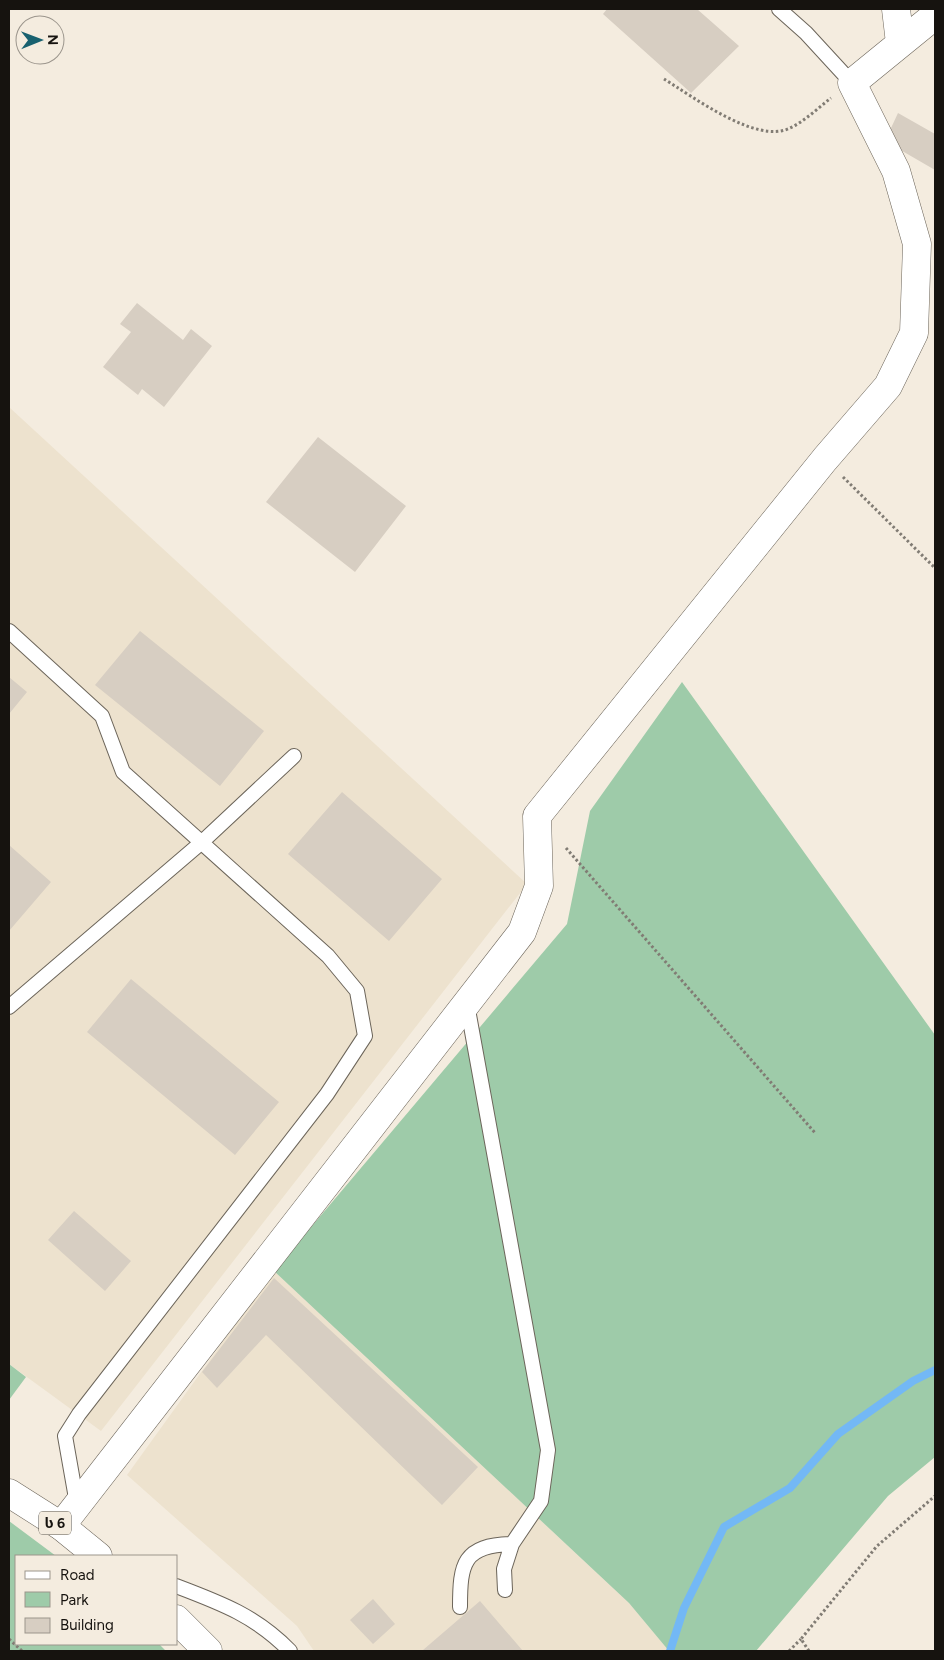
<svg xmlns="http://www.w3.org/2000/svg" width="944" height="1660" font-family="Figtree,'Noto Sans Georgian',sans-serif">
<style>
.built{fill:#ede2ce}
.green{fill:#9ecba9}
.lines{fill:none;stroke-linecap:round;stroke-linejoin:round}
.stream{stroke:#73b8f5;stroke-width:8}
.building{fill:#d7cec2}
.service-casing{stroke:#6c655a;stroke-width:16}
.minor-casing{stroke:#6c655a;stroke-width:29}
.trunk-casing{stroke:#6c655a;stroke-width:29}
.path{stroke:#817c74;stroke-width:3;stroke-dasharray:2.5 2.5;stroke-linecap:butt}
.service{stroke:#fff;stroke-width:14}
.minor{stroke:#fff;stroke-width:28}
.trunk{stroke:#fff;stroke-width:28}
.labels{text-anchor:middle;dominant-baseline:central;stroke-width:4;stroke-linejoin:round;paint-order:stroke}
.shield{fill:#f4ecdf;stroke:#59544d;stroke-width:1}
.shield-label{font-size:14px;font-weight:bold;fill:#16130f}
</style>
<rect width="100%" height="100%" fill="#f4ecdf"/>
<path class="built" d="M9 407 527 884 101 1431 9 1364Z
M274 1271 629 1603 669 1651H314L297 1626 127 1475Z"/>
<path class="green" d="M682 682 935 1035V1457L888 1496 756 1651H669L629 1603 274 1271 567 924 590 811Z
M9 1364 26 1377 9 1400Z
M9 1521 56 1556H16V1644H159L166 1651H9Z"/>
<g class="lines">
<path class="stream" d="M670 1651 684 1608 724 1527 790 1488 838 1434 913 1381 935 1370"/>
</g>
<path class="building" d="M607 9H697L739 46 691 93 603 14Z
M898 113 935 134V170L885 141Z
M137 303 183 340 191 329 212 346 164 407 142 389 138 395 103 367 131 332 120 324Z
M318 437 406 506 355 572 266 502Z
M140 631 264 731 220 786 95 685Z
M9 677 27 692 9 714Z
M342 792 442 879 389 941 288 854Z
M9 845 51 882 9 931Z
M131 979 279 1102 235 1155 87 1032Z
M74 1211 131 1261 105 1291 48 1240Z
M274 1278 478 1467 442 1505 266 1335 217 1388 202 1372Z
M373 1599 395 1624 373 1644 350 1620Z
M480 1601 523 1651H424L423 1650Z"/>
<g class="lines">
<g class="service-casing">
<path id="service" d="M779 9 806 33 852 83
M9 631 102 716 123 772 328 956 357 991 365 1036 327 1094 79 1414 65 1436 77 1504
M467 1004 548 1450 541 1501 512 1544 504 1569 505 1590
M9 1007 202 842 294 756
M176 1586C221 1603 256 1616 290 1651
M460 1607C460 1564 463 1545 512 1544"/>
</g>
<g class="minor-casing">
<path id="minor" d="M896 9 900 43
M61 1526 522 932 539 886 537 816 825 459 888 386 914 333 917 244 896 171 852 83 933 17 935 18"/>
</g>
<g class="trunk-casing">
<path id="trunk" d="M9 1493 61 1526 98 1556
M176 1619 208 1651"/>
</g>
<path class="path" d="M664 79C692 96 757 145 790 128 805 121 818 108 831 98
M843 477 935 568
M566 848 816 1134
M9 1639 22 1651
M789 1651 801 1639
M809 1651 801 1639 877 1546 935 1496"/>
<use href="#service" class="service"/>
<use href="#minor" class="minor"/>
<use href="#trunk" class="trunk"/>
</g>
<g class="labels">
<rect class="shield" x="39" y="1511.5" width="32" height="23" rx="4"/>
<g class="shield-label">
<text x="55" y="1523">ს 6</text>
</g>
</g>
<rect width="944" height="1660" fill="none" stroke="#16130f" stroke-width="20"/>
<rect x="15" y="1555" width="162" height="90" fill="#f4ecdf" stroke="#9b958c"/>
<rect x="25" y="1571" width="25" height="8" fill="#ffffff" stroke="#9b958c"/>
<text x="60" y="1580" font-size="15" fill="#16130f">Road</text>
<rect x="25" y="1592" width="25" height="15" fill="#9ecba9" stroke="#9b958c"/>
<text x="60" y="1605" font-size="15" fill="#16130f">Park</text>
<rect x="25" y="1618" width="25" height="15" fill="#d7cec2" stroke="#9b958c"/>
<text x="60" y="1630" font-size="15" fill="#16130f">Building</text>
<g transform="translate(40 40) rotate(89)"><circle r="24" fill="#f4ecdf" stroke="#9b958c"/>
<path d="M0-4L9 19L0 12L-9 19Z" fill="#18616f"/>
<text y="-8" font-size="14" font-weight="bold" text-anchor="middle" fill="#16130f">N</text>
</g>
</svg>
